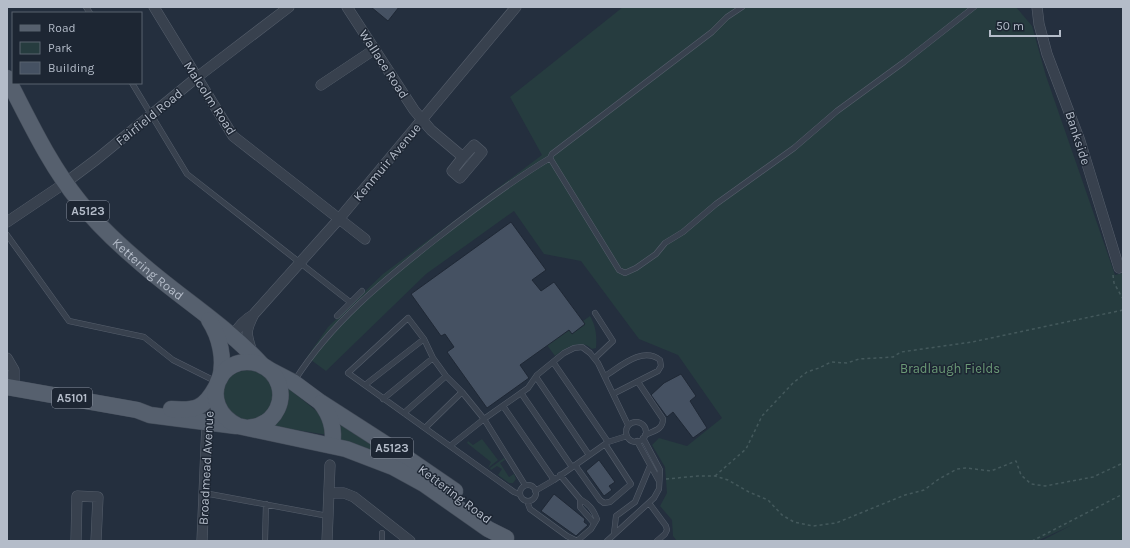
<svg xmlns="http://www.w3.org/2000/svg" width="1130" height="548" font-family="Karla,sans-serif">
<style>
.green{fill:#263c3f}
.building{fill:#455162;stroke:#1f2835}
.lines{fill:none;stroke-linecap:round;stroke-linejoin:round}
.lane-casing{stroke:#565f6c;stroke-width:6}
.street-casing{stroke:#565f6c;stroke-width:11}
.primary-casing{stroke:#414a57;stroke-width:17}
.path{stroke:#44595c;stroke-width:1.5;stroke-dasharray:3 3;stroke-linecap:butt}
.lane{stroke:#38414e;stroke-width:5}
.street{stroke:#38414e;stroke-width:10}
.primary{stroke:#56606e;stroke-width:16}
.labels{text-anchor:middle;dominant-baseline:central;stroke-width:3;stroke-linejoin:round;paint-order:stroke}
.shield{fill:#1d2633;stroke:#878f9c;stroke-width:1}
.shield-label{font-size:12px;font-weight:bold;fill:#b4bcc9}
.street-label{font-size:13px;fill:#b4bcc9;stroke:#1d2633}
.park-label{font-size:13px;fill:#6b9a76;stroke:#1d2633}
</style>
<rect width="100%" height="100%" fill="#242f3e"/>
<path class="green" d="M623 7H1016L1032 26 1046 76 1115 275 1123 273V541H1041L1072 525 1037 541H677L673 536 672 520 660 506 667 493 665 467 652 445 659 438 687 446 722 418 678 355 639 339 581 261 544 254 514 211 426 274 326 371 307 357 328 327 383 274 542 155 510 97Z
M590 316C596 326 597 336 596 348L592 349C582 338 564 348 555 356L547 345 569 330 572 333 585 325 583 321Z
M254 368 270 378 275 399 269 412 254 420H245L231 414 222 395 226 380 230 374Z
M288 388 325 418 328 435 271 426 286 395Z
M336 420 404 461 401 465 337 439Z
M482 439 498 460 488 468 491 462 467 443 468 441 473 445Z
M504 458 505 460 500 463 509 477 514 474 516 479 513 483H509L498 475 502 469 497 466 491 470 490 468Z"/>
<path class="building" d="M371 7H399L388 21Z
M511 222 546 270 532 280 541 291 554 282 585 324 572 334 569 330 520 365 529 378 487 408 447 352 454 347 445 334 441 336 411 294Z
M681 374 696 396 690 401 707 428 693 438 673 412 667 417 651 395 664 383Z
M599 460 615 482 609 486 612 490 604 496 586 471Z
M554 494 585 519 584 522 588 525 576 536 541 511Z"/>
<g class="lines">
<g class="lane-casing">
<path id="lane" d="M86 7 90 13
M132 83 187 174 350 302
M550 158 619 270 625 273 636 268 656 254 665 243 683 232 716 204 794 148 837 111 904 62 974 7
M7 235 69 321 144 337 173 360 217 382
M337 316 362 291
M595 358 613 341 595 313
M553 362 608 442
M605 376C620 367 642 346 660 360L661 366 658 371 613 394
M536 377 589 455
M295 380C331 323 384 280 436 239 473 210 510 182 550 158L552 154 712 32 727 17 742 7
M638 382 663 419C663 430 653 431 645 435
M365 385 424 339
M521 393 572 467
M383 399 433 358
M503 406 554 480
M404 413 446 376
M626 432a10 10 0 1 1 20 0a10 10 0 1 1-20 0Z
M425 428 462 392
M637 441 659 481
M450 446 484 419 462 392 446 376 433 358 424 339 408 318 348 373 514 492 519 494
M575 465 600 500 604 503 610 502 631 484 605 444
M560 475 580 499V507L594 523
M520 493a8 8 0 1 1 16 0a8 8 0 1 1-16 0Z
M525 485 484 419 528 388 537 375 564 353 574 348 582 347 590 353 598 363 628 425
M535 491 554 480 608 442 627 436
M204 493 328 516
M527 501 530 509 567 536 577 541 591 529 597 519C593 509 589 504 580 499
M649 503 666 526 667 530 665 534 657 541
M614 534 616 516 635 502 650 466
M265 541 266 504
M382 541V533
M607 541 654 498 659 489 660 470 643 438"/>
</g>
<g class="street-casing">
<path id="street" d="M154 7 233 136 365 239
M347 7 414 110 431 130 463 157 474 145 482 152 460 178 452 171 463 157
M1037 7 1039 24 1047 54 1080 141 1119 268
M321 85 375 49
M7 222 65 183 97 159 196 78 289 7
M230 339C237 330 242 321 253 315
M252 352C246 334 245 331 254 314L339 219 516 7
M7 358 14 370V388
M329 493H344L354 497 410 541
M76 541 77 496 98 497 96 541
M202 541 207 423 211 397
M327 541 330 465"/>
</g>
<g class="primary-casing">
<g id="primary">
<path id="s1" d="M7 78C29 120 49 164 79 201 95 222 115 241 136 259 177 296 226 325 263 366"/>
<path d="M209 320C220 337 225 359 220 378"/>
<path d="M270 370 293 382 320 402 404 456 455 491"/>
<path d="M7 387 137 410 150 415 236 426"/>
<path d="M321 403C331 416 335 429 332 445"/>
<path d="M171 409C195 411 204 409 216 387"/>
<path d="M248 428C252 427 256 427 260 425 276 419 284 401 279 385 276 375 269 368 259 364 219 351 196 405 238 426L346 449 393 467 424 484 488 529 506 538"/>
</g>
</g>
<path class="path" d="M1113 275 1114 283 1123 299
M715 476 746 449 762 416 793 383 807 372 819 368 831 362 847 363 859 359 893 357 901 352 972 342 1123 310
M666 479 698 476H715L728 480 749 492 768 500 782 515 794 522 813 526 836 523 905 495 924 490 939 479 957 469 966 468 991 471 1016 461 1021 475 1031 484 1045 486 1093 477 1123 463
M1032 541 1123 494"/>
<use href="#lane" class="lane"/>
<use href="#street" class="street"/>
<use href="#primary" class="primary"/>
</g>
<g class="labels">
<g class="shield">
<rect x="67" y="201" width="42" height="20" rx="3"/>
<rect x="52" y="388" width="40" height="20" rx="3"/>
<rect x="371" y="438" width="42" height="20" rx="3"/>
</g>
<g class="shield-label">
<text x="88" y="211">A5123</text>
<text x="72" y="398">A5101</text>
<text x="392" y="448">A5123</text>
</g>
<g class="street-label">
<text transform="translate(384 64) rotate(57)">Wallace Road</text>
<text transform="translate(210 98) rotate(57)">Malcolm Road</text>
<text transform="translate(149 117) rotate(-39)">Fairfield Road</text>
<text transform="translate(1078 138) rotate(72)">Bankside</text>
<text transform="translate(387 162) rotate(-50)">Kenmuir Avenue</text>
<text stroke="none"><textPath href="#s1" startOffset="240">Kettering Road</textPath></text>
<text transform="translate(206 468) rotate(-87)">Broadmead Avenue</text>
<text transform="translate(455 494) rotate(37)">Kettering Road</text>
</g>
<g class="park-label">
<text x="950" y="368">Bradlaugh Fields</text>
</g>
</g>
<rect width="1130" height="548" fill="none" stroke="#b4bcc9" stroke-width="16"/>
<rect x="12" y="12" width="130" height="72" fill="#1d2633" stroke="#59626f"/>
<rect x="20" y="25" width="20" height="6" fill="#56606e" stroke="#59626f"/>
<text x="48" y="32" font-size="12" fill="#b4bcc9">Road</text>
<rect x="20" y="42" width="20" height="12" fill="#263c3f" stroke="#59626f"/>
<text x="48" y="52" font-size="12" fill="#b4bcc9">Park</text>
<rect x="20" y="62" width="20" height="12" fill="#455162" stroke="#59626f"/>
<text x="48" y="72" font-size="12" fill="#b4bcc9">Building</text>
<path d="M990 30v6h70v-6" fill="none" stroke="#b4bcc9" stroke-width="2"/>
<text x="996" y="30" font-size="12" fill="#b4bcc9" stroke="#1d2633" stroke-width="3" paint-order="stroke">50 m</text>
</svg>
